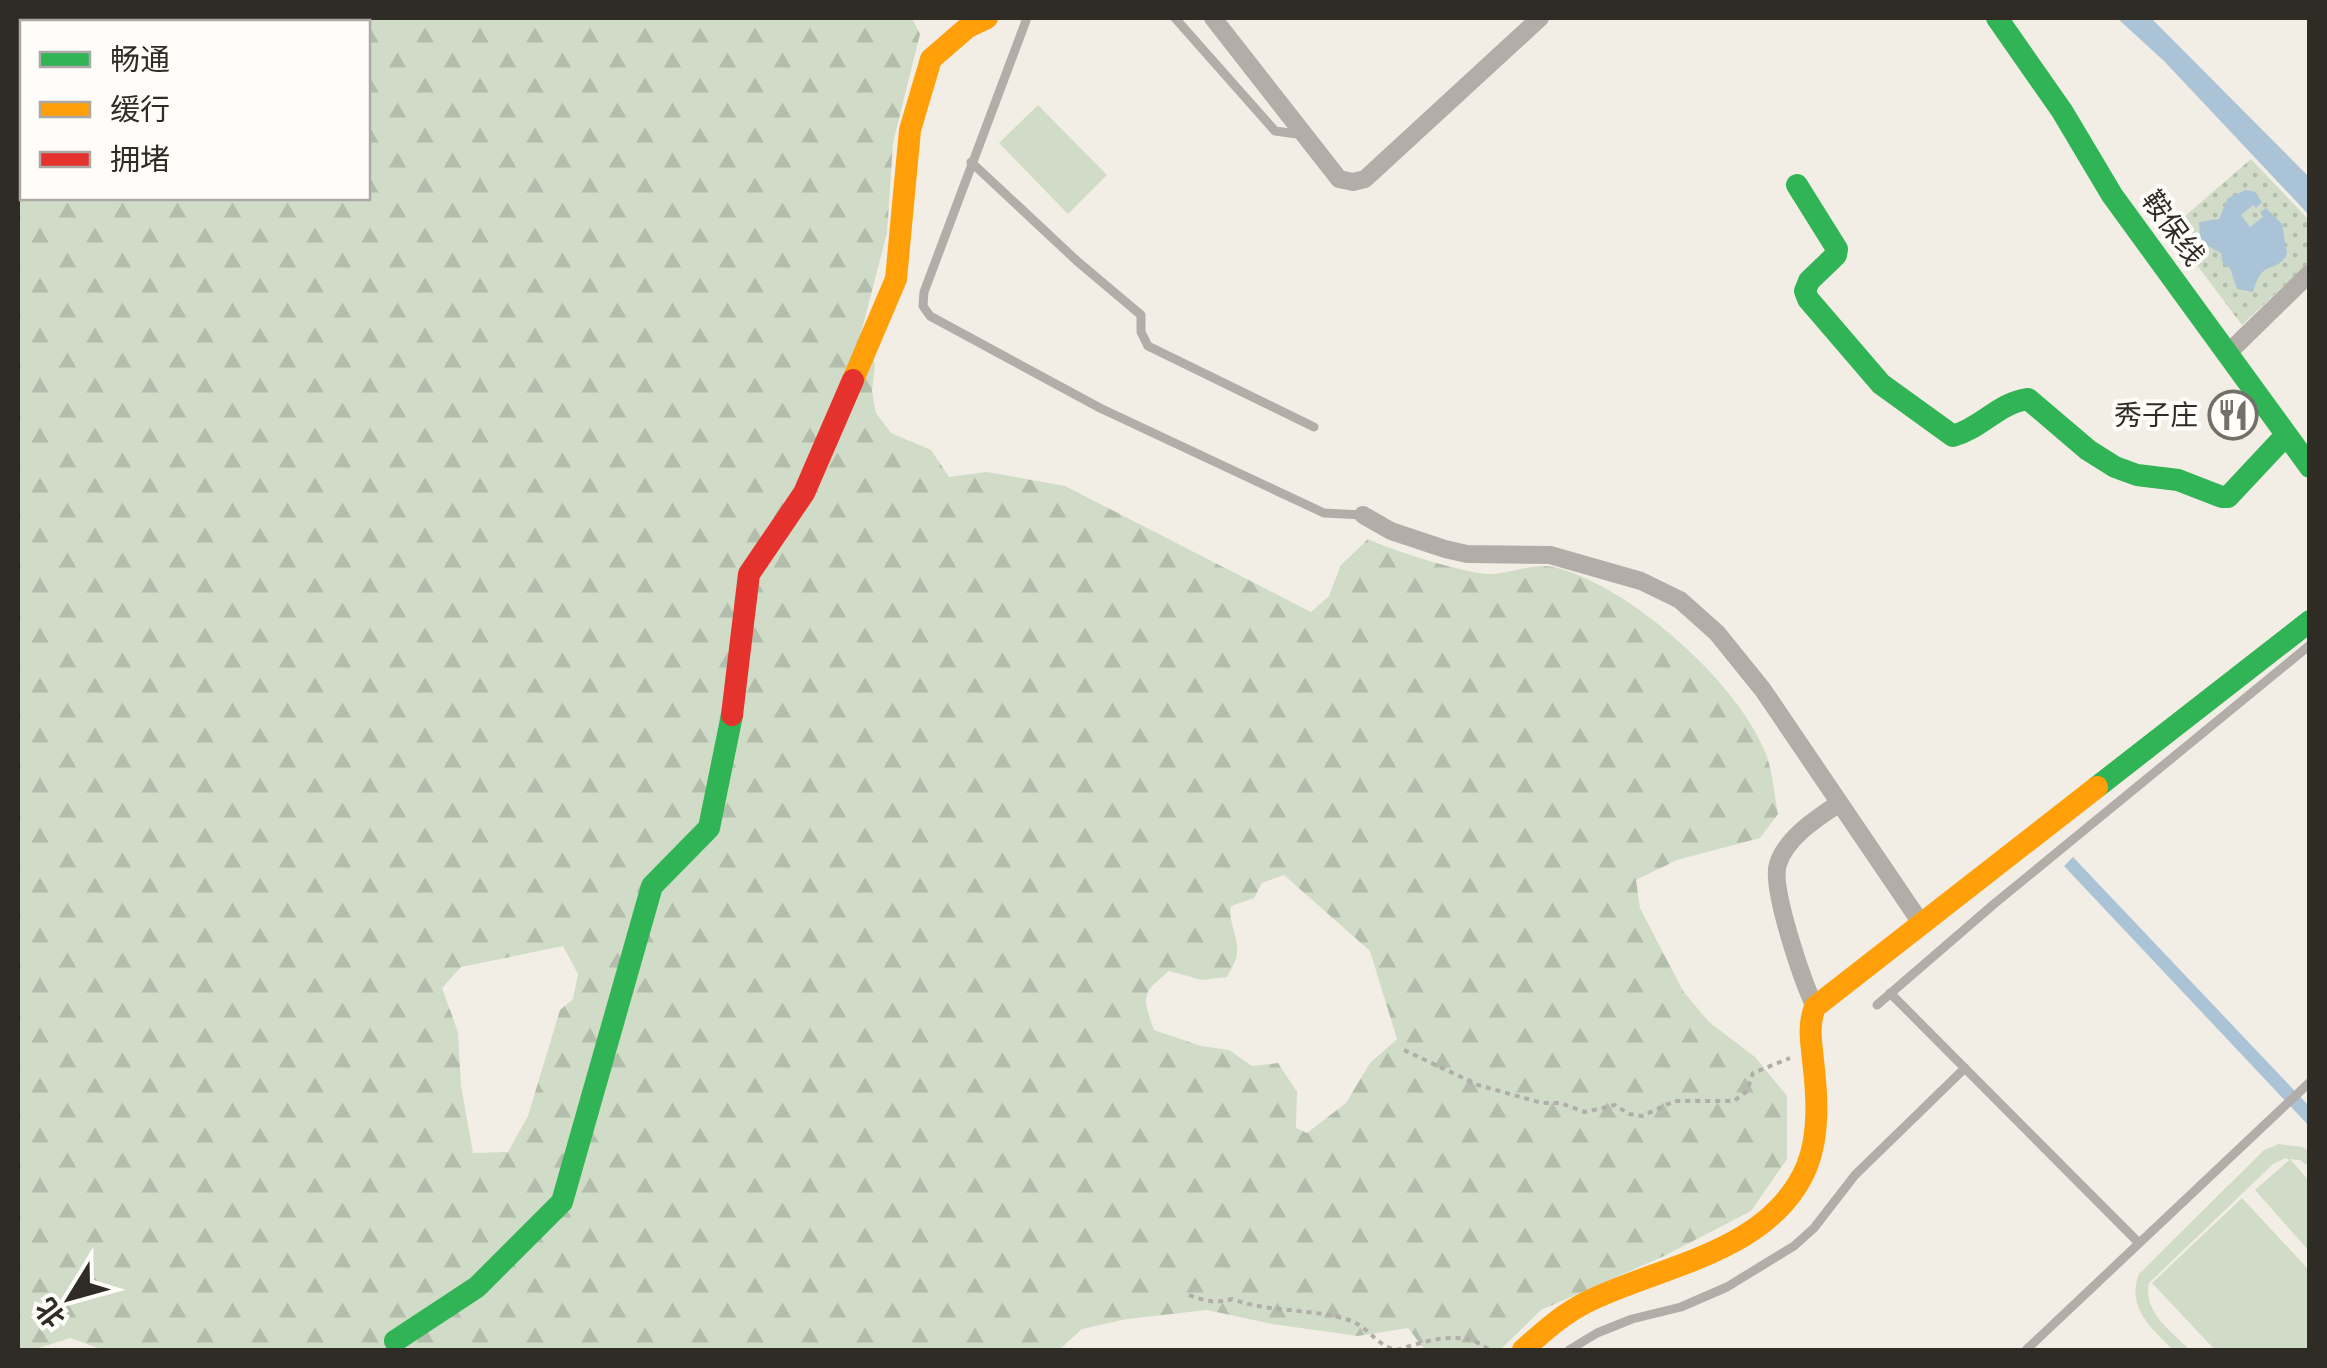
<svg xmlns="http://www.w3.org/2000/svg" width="2327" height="1368" font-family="'Fira Sans','Noto Sans SC',sans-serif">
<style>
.grass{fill:url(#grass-dots)}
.forest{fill:url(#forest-firs);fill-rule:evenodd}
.garden{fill:#d0dcc7}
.water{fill:#abc3d6}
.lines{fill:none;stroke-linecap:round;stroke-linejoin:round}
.path{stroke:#b1ada9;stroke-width:4;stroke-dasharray:5 5;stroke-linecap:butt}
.lane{stroke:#b3ada9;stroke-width:9}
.street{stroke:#b3ada9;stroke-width:18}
.fast{stroke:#30b455;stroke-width:22}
.slow{stroke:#ff9f0a;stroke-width:22}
.jam{stroke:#e5322d;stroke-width:22}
.labels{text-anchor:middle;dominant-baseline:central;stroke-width:8;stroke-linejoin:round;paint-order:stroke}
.street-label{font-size:28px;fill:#2f2c26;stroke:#fffdfa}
.poi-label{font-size:28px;fill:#2f2c26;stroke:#fffdfa;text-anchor:end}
</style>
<defs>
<pattern id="grass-dots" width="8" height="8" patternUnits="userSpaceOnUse" patternTransform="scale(2.5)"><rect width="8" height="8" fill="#d0dcc7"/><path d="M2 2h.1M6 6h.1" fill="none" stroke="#b3bdab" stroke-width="1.8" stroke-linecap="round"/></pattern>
<pattern id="forest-firs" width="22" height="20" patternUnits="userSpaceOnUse" patternTransform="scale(2.5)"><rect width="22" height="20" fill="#d0dcc7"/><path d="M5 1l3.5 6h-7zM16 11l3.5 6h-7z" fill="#b3bdab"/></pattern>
</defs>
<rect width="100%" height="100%" fill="#f2eee5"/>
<path class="grass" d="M2251 159 2309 220V262L2242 325 2175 236 2182 229 2177 223Z"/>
<path class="forest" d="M18 18H912L920 34 893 143 887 233 861 333 875 364 872 391 876 413 891 433 931 450 949 477 987 472 1065 486 1311 612 1329 596 1341 565 1368 539C1390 550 1469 575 1492 574 1511 573 1535 563 1553 567 1628 584 1739 683 1766 754 1773 773 1774 795 1778 814L1760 838 1677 860 1636 880 1640 908 1683 991 1709 1022 1755 1057 1787 1096V1159L1751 1211 1664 1256 1541 1310 1500 1350H1425L1408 1328 1358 1336 1272 1324 1207 1310 1127 1319 1082 1329 1059 1350H104L70 1338 33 1350H18ZM22 22H368V198H22ZM1284 875 1370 951 1397 1039 1370 1063 1346 1103 1307 1133 1296 1128 1297 1092 1278 1063 1252 1066 1229 1050 1201 1046 1154 1030C1142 996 1141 994 1169 971L1202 980 1227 977C1230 971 1236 962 1237 954 1239 936 1228 923 1231 906L1254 898 1262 883ZM563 946 578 974 573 999 560 1010 528 1116 508 1152 473 1153 461 1086 458 1032 442 988 461 967Z"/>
<path class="garden" d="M1038 105 1107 175 1068 214 999 143Z
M2279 1144 2302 1147 2309 1151V1167L2300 1160 2290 1159 2309 1181V1251L2255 1190 2289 1160 2286 1158 2273 1164 2149 1283C2143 1312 2171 1331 2190 1350H2173C2152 1328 2126 1308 2139 1274L2264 1150Z
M2242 1198 2309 1270V1350H2215L2152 1283Z"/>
<path class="water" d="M2117 18H2151L2309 177V215L2164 61Z
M2246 190 2255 192 2262 202 2256 208 2253 205 2241 215 2250 227 2263 217 2260 212 2266 208 2282 224 2287 254C2275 276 2263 256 2253 292L2237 289 2230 268 2223 264 2221 253 2204 244 2200 236 2199 222 2219 219 2228 198Z
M2073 857 2309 1106V1126L2064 866Z"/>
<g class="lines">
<path class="path" d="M103 18 106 22
M18 173 22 168
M1404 1050 1478 1085 1542 1103H1560L1585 1112 1615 1105 1629 1114 1642 1116 1675 1101H1734L1747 1091 1753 1073 1790 1058
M1189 1295C1204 1301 1217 1304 1232 1299 1270 1313 1311 1308 1349 1320 1367 1326 1377 1345 1395 1350
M1397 1350C1426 1341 1464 1328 1489 1350"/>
<path class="lane" d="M1027 18 924 292 923 306 930 316 1100 408 1324 513 1363 515
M1175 18 1275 131 1304 135
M971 162 1077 261 1141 315V332L1148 346 1314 427
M1890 993 2139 1243
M1877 1005 1994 904 2310 645
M1569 1350 1597 1333 1632 1319 1681 1307 1727 1287 1794 1246 1814 1228 1855 1175 1965 1068
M2026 1350 2310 1082"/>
<path class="street" d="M1213 18 1339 179 1353 182 1365 179 1540 18
M2227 354 2310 273
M1363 515 1391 531 1445 549 1467 554 1550 555 1641 581 1680 600 1717 633 1763 690 1921 923
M1815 1007C1803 982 1770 887 1778 864 1786 838 1817 818 1838 804"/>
<path class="fast" d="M1997 18 2062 111 2112 195 2310 467
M1797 185 1837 249 1836 255 1809 281 1805 291 1808 299 1881 384 1953 436C1982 428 1998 403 2028 399L2088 450 2115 467 2137 475 2178 480 2222 497H2228L2286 435
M2097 787 2310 621
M395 1341 477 1287 562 1202 652 886 709 828 732 715"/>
<path class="slow" d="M853 380 896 279 910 130 931 59 968 27 987 18
M1523 1350C1544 1331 1565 1312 1591 1300 1664 1265 1772 1251 1807 1166 1820 1133 1817 1094 1813 1060 1811 1041 1808 1025 1815 1007L2097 787"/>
<path class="jam" d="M732 715 749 574 804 493 853 380"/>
</g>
<defs>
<g id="restaurant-ring" transform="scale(2.5)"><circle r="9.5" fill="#fffdfa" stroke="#737069" stroke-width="1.5"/><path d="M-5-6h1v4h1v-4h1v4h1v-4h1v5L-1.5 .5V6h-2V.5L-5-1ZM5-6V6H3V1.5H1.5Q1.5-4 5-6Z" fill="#737069"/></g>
</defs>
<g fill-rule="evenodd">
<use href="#restaurant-ring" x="2233" y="415"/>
</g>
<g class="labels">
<g class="street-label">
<text transform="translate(2173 228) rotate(54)">鞍保线</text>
</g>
<g class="poi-label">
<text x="2198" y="415">秀子庄</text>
</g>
</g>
<rect width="2327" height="1368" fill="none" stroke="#2f2c26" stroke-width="40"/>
<rect x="20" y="20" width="350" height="180" fill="#fffdfa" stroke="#aca9a5" stroke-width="2.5"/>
<rect x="40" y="52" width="50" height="15" fill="#30b455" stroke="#aca9a5" stroke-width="2.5"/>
<text x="110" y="70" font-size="30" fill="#2f2c26">畅通</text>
<rect x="40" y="102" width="50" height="15" fill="#ff9f0a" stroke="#aca9a5" stroke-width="2.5"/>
<text x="110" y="120" font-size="30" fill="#2f2c26">缓行</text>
<rect x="40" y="152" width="50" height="15" fill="#e5322d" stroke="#aca9a5" stroke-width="2.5"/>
<text x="110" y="170" font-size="30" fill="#2f2c26">拥堵</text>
<g transform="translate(70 1298) rotate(233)" stroke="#fffdfa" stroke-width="8" paint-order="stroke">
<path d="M0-8L18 38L0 25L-18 38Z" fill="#2f2c26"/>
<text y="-15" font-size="28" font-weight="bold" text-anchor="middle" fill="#2f2c26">北</text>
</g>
</svg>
